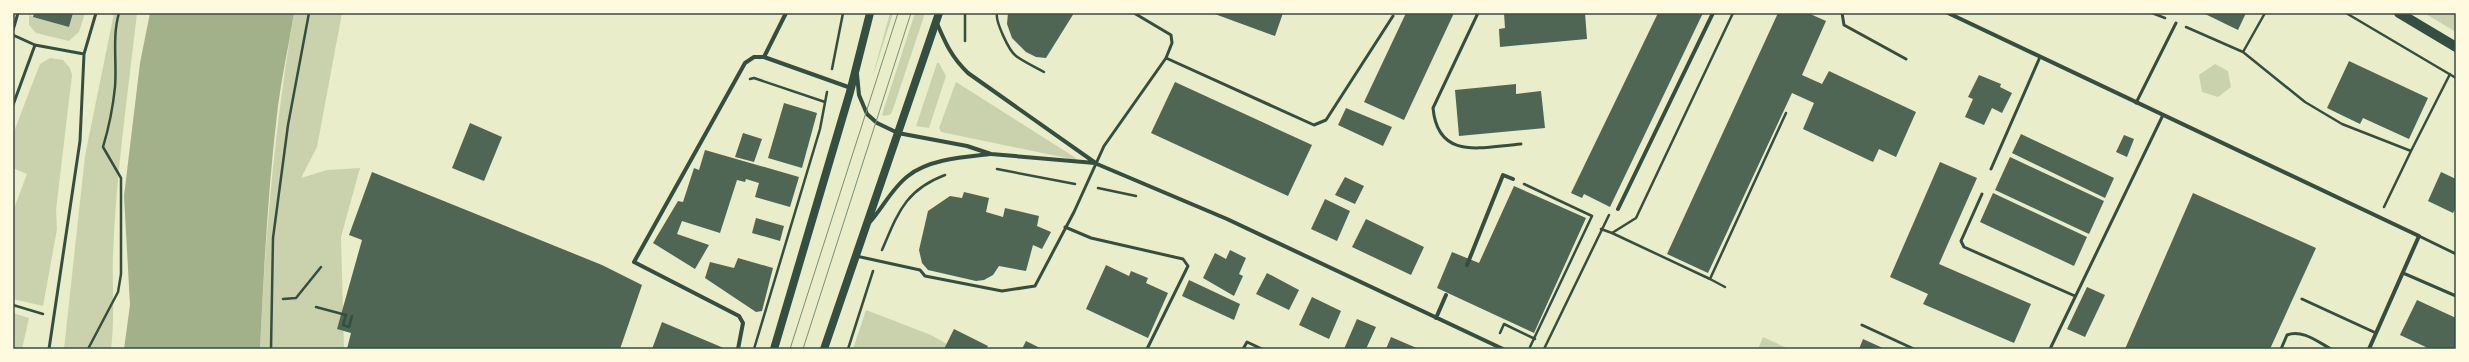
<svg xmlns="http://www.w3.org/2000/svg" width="2469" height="362" font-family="'Work Sans',sans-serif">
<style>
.green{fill:#cad2ad}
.water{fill:#a3b18a}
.building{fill:#4f6655}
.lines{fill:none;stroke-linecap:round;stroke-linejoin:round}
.path{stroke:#344e41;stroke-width:2.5}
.service{stroke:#344e41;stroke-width:3}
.minor{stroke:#344e41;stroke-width:4}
.secondary{stroke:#344e41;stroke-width:8}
.primary{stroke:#344e41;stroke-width:10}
.tram{stroke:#7c8e77;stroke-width:1}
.neatline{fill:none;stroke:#344e41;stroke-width:1.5}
</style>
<rect width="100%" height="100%" fill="#e9edc9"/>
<path class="green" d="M73 13H85L79 32 69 41 36 33 29 25V15L69 27Z
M114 13H137C128 93 116 174 113 255 112 287 115 317 111 349H64L85 156Z
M294 13H342L317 147 301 178 327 170 360 168 341 237 344 349H260C265 236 275 125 294 13Z
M890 13H893L873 76 874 71Z
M915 13H925L893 109 891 114 885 116 882 115Z
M2424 13H2456V32Z
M50 58 63 60 70 68 72 75 56 210 57 229 43 306 13 299V211L27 174 13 168V134L40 64Z
M937 63H939L946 76 929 128 916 126Z
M2215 64 2228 71 2231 87 2218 97 2202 92 2199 75Z
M956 82 1076 158V160L941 132 939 128Z
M866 310 931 335 947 344 944 349H853Z
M13 313 29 318 22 349H13Z
M1763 337 1789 349H1758Z"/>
<path class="water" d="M150 13H294C289 44 282 75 278 106 268 187 264 268 260 349H124L130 305 124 196 140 63Z"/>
<path class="building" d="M34 13H73L69 27 33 17Z
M1008 13H1074L1046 58 1036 57 1026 52 1012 38 1007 24Z
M1212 13H1283L1275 36Z
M1406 13H1454L1404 120 1364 102Z
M1504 13H1585L1587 39 1500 47 1499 29 1505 28Z
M1658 13H1703L1610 207 1584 194 1582 198 1571 193Z
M1778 13H1808L1826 21 1802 75 1822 84 1829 71 1916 112 1896 157 1879 149 1873 162 1803 129 1814 103 1792 93 1708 273 1667 254Z
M2203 13H2246L2238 30Z
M2349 61 2428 98 2409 139 2363 118 2360 124 2327 108Z
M1979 75 2001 84 2000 87 2012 93 2002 113 1992 108 1984 125 1965 117 1973 99 1968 97Z
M1175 82 1312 145 1288 196 1151 133Z
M1516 84V94L1541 91 1545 128 1459 136 1455 90Z
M784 103 817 113 802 168 768 158Z
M1346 108 1392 127 1383 146 1338 125Z
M470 123 502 137 484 181 452 168Z
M743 133 762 139 754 162 735 157Z
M2021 134 2114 178 2105 198 2012 153Z
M2124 135 2134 139 2127 157 2116 152Z
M705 150 799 177 790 207 755 197 759 183 746 179 745 182 737 180 720 233 682 221 677 234 709 245 695 269 653 243 678 201 683 202 694 168 699 170Z
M2010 157 2104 201 2089 234 1995 190Z
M1940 162 1977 178 1939 264 2031 304 2014 343 1923 304 1928 294 1890 277Z
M372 172 602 265 642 285 620 349H347L351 333 337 329 362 240 349 235Z
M2441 172 2456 179V207L2453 213 2428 201Z
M1345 177 1364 186 1355 204 1335 195Z
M1514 186 1586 218 1534 333 1437 288 1452 252 1479 263Z
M964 192 989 198 986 212 1003 217 1005 208 1039 216 1037 226 1051 232 1042 249 1033 245 1026 271 999 266 993 275 984 280 976 281 928 270 922 263 919 250 928 211 950 196 962 198Z
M1993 193 2087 237 2074 266 1980 222Z
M2193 193 2316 248 2270 349H2125Z
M1325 199 1350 211 1337 241 1311 229Z
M756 218 784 226 780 241 752 233Z
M1366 219 1424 247 1411 275 1352 247Z
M1230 250 1246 258 1239 274 1243 276 1234 296 1203 278 1215 253 1226 259Z
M738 258 773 268 762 311 756 312 705 278 710 262 734 268Z
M1106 265 1129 276 1131 271 1148 278 1146 283 1168 293 1148 338 1086 309Z
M1267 273 1299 290 1289 310 1256 294Z
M1189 280 1240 304 1234 320 1182 296Z
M2087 287 2105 295 2085 337 2067 329Z
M1312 297 1341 311 1329 339 1299 325Z
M2417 300 2456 318V349H2430L2400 335Z
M1357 319 1376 327 1366 349H1344Z
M662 322 726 349H652Z
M954 329 988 346 986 349H944Z
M1391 337 1419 349H1386Z
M1863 339 1885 349H1859Z
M1026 341 1042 349H1022Z"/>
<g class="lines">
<path class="path" d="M997 13C995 21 1009 51 1016 56 1024 62 1035 67 1044 72
M2152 13 2165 18
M2346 13 2456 78
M2186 27 2243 52 2305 102 2342 124 2411 151 2450 74
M965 41V13
M2243 52 2265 13
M832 69 843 13
M750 79 754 78 825 102
M997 169 1075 184
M1524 184 1592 216 1530 347
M1098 188 1136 196
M2384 207 2411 151
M1601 229 1612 233 1636 218 1733 13
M1612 233 1710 279 1786 113
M882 250C898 213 905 190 945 175
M1710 279 1725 287
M283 299 296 298 321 267
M13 305 43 314
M316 307 346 315 343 325 349 327 352 316
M1500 333 1504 324 1535 339
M88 349 118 292 121 274V178L103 147C109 127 113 107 115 87 117 62 112 37 119 13
M271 349 273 238 288 125 309 13
M754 349 820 129 827 92
M848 349 873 271
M1544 349 1609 215"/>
<path class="service" d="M1134 13 1171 35 1172 43 1166 58
M1478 13 1433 108C1438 161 1482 147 1521 144
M1842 13 1844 25 1906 59
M13 30 18 13
M13 35 35 45 13 105
M35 45 84 54 96 13
M2136 103 2176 23
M1991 169 2040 57
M1982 194 1961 241 1964 247 2075 296
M1065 227 1091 238 1183 259 1188 266 1147 349
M2419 236 2456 254
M856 256 920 270 925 276 1002 291 1035 286 1074 212 1104 146 1166 58 1314 125 1326 120 1393 16
M2403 273 2456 296
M2302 299 2376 333
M1862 325 1914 349
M49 349 80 141 84 54
M1243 349 1247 342 1262 349
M2050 349 2163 115
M2281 349 2287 335C2302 329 2318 342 2331 349"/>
<path class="minor" d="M1948 13 2419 236 2369 349
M936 21C945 42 951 57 968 73L1097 164 1227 219 1503 349
M764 57 786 13
M857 74 859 95 867 114 877 123 898 133 967 146 991 154 1095 163
M1618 209 1713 13
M869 223C882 209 892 188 908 176 929 159 964 157 990 154
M1467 265 1503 175 1513 179
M1436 318 1446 295
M738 349 743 323 739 316 634 262 745 63 754 57H764L851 88"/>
<path class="secondary" d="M774 349 850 92 870 13
M824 349 939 13"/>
<path class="primary" d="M2399 13 2456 47"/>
<path class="tram" d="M790 349 898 13
M803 349 911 13"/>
</g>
<rect width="2469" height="362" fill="none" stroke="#fefae0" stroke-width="28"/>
<rect x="14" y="14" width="2441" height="334" class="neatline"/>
</svg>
